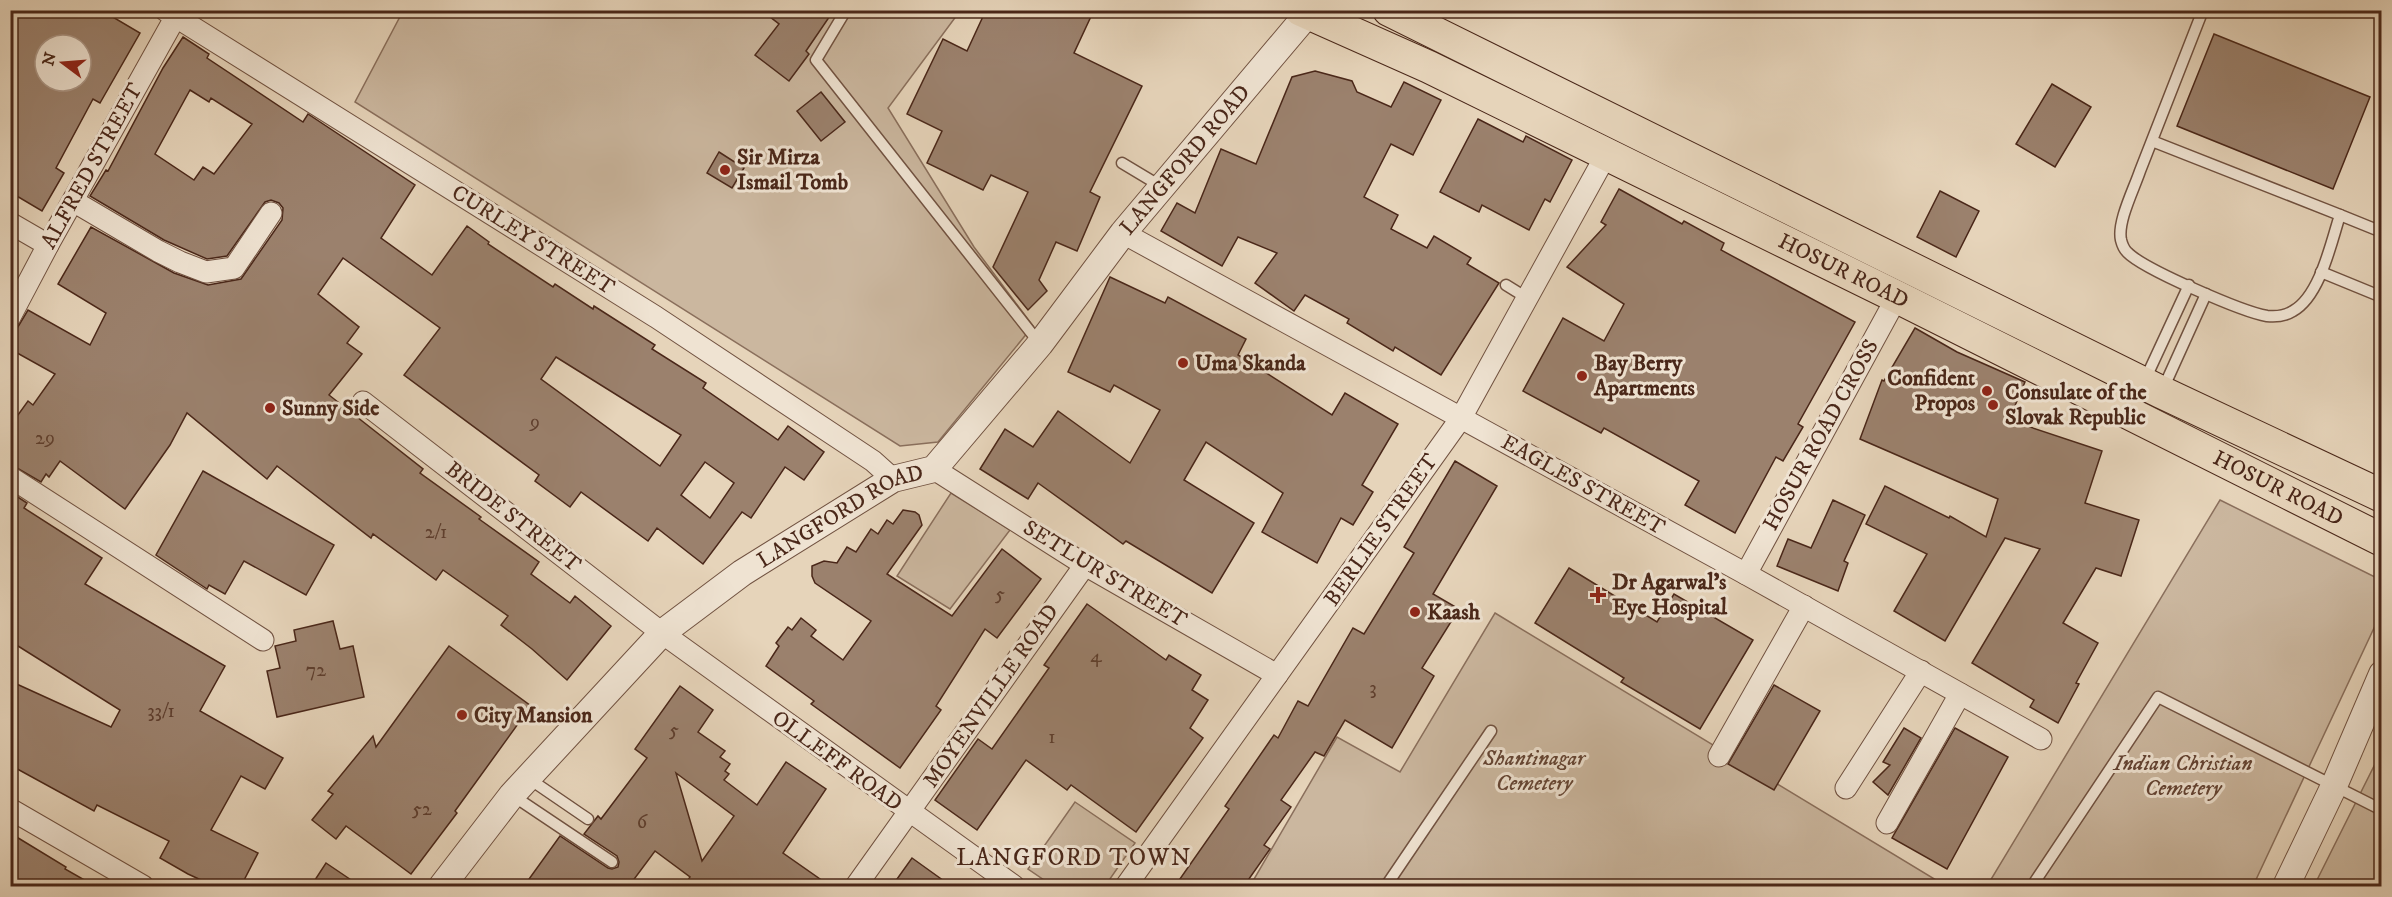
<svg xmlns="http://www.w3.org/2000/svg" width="2392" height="897" viewBox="0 0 2392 897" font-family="'IM FELL DW Pica',serif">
<rect width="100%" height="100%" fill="#e6d4ba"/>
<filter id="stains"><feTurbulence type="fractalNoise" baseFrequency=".00333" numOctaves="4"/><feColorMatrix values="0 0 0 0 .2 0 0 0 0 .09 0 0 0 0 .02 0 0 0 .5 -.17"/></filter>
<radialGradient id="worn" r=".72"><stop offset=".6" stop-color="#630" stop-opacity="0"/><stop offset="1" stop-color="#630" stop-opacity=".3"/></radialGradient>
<g fill="#cbb79f" stroke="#8a6f5c" stroke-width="1.5">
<path d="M403 11H960L888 108 974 247 1033 326 938 442 900 446 355 102Z"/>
<path d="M951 493 1010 530 950 609 897 576Z"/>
<path d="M2220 500 2381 580V613L2253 886H1987Z"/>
<path d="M1495 613 1946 886H1250L1337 737 1400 772Z"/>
<path d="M2381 752V886H2314Z"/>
<path d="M1075 802 1135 843 1105 886H1053L1028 869Z"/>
</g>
<g fill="#9b816d" stroke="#4a2719" stroke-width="1.5" fill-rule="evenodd">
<path d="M10 10H101L140 33 100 103 93 99 56 168 64 173 42 211 10 192ZM45 45H81V81H45Z"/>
<path d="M761 10H834L806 51 809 54 789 81 755 55 779 24Z"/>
<path d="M986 10H1094L1074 53 1142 86 1090 192 1100 197 1077 251 1056 242 1039 280 1047 291 1028 310 993 267 1028 192 991 175 983 190 927 163 942 131 907 114 943 39 967 51Z"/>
<path d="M2214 34 2370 97 2333 189 2177 126Z"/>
<path d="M183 37 209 54 207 58 303 122 308 114 415 185 381 238 432 275 467 226 489 242 488 244 553 287 555 284 593 309 594 306 655 345 652 349 706 383 703 388 778 440 788 426 824 452 804 480 785 467 751 518 742 512 703 564 657 528 648 541 581 492 570 507 535 481 539 475 404 375 440 328 343 258 318 294 359 327 347 343 362 354 329 395 423 469 420 473 481 517 479 519 539 562 531 574 570 603 575 596 611 626 567 680 532 649 501 625 508 616 443 570 436 580 373 534 371 538 277 466 267 479 187 413 170 445 125 509 60 461 49 477 46 474 41 482 10 464V426L28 401 33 405 55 374 10 349V340L28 310 90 345 106 313 58 284 91 227 174 273 208 285 241 279 282 220 283 208 279 203 271 200 265 202 227 256 207 259 164 240 90 196 106 170 108 171 163 68ZM190 90 209 102 211 98 252 124 214 174 203 167 194 180 155 154ZM556 357 681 435 660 466 541 379ZM705 462 734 483 710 518 681 495Z"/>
<path d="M1315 71 1352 81 1357 92 1391 107 1404 82 1441 100 1413 155 1391 144 1364 197 1398 215 1391 229 1427 248 1434 236 1471 258 1467 264 1499 283 1441 375 1395 347 1393 351 1347 323 1349 319 1305 295 1294 311 1255 283 1277 253 1238 237 1222 266 1161 231 1177 203 1195 213 1221 149 1256 164 1292 77Z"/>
<path d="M2052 84 2091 107 2055 167 2016 144Z"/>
<path d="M821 92 845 122 821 141 797 111Z"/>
<path d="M1478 119 1523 142 1526 136 1572 160 1550 202 1545 199 1529 230 1482 205 1479 212 1440 192Z"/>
<path d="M719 152 744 168 732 188 707 173Z"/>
<path d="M1619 189 1682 224 1684 221 1724 243 1721 250 1855 322 1798 424 1803 427 1783 461 1776 457 1735 533 1685 505 1699 481 1604 428 1601 433 1523 391 1563 318 1604 341 1624 304 1567 267 1606 225 1601 222Z"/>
<path d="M1940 191 1979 211 1956 257 1917 237Z"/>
<path d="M1110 277 1165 303 1168 297 1246 339 1238 355 1332 415 1345 393 1398 424 1362 485 1373 492 1353 525 1341 518 1317 563 1262 532 1283 493 1206 442 1184 480 1254 523 1212 593 1126 541 1123 544 1038 483 1028 499 980 469 1005 429 1033 447 1058 411 1130 463 1160 410 1114 385 1110 392 1068 372Z"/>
<path d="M1915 328 1957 352 2025 382 2009 420 2102 451 2085 503 2139 520 2121 576 2096 568 2063 623 2098 643 2076 683 2079 684 2058 723 2030 707 2034 700 1972 663 2040 549 2005 538 1945 641 1894 611 1927 554 1866 524 1885 486 1949 518 1950 516 1986 537 1998 499 1860 439 1882 380 1884 381Z"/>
<path d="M1455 461 1497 486 1433 594 1459 609 1422 668 1434 676 1392 748 1345 720 1324 756 1315 752 1281 800 1291 807 1264 845 1270 849 1244 886H1175L1229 809 1225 806 1274 735 1278 738 1298 701 1308 706 1353 628 1364 634 1414 553 1404 547Z"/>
<path d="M203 471 334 545 306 595 244 561 225 594 209 585 207 589 156 555Z"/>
<path d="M10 492 27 503 24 508 102 558 85 584 225 666 200 711 283 758 265 789 241 776 211 830 258 853 241 886H214L188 874 160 858 169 841 97 805 94 811 10 765V681L111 727 120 710 10 641Z"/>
<path d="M1833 500 1865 515 1844 561 1848 563 1838 591 1777 566 1788 539 1811 548Z"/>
<path d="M903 510 915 512 919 515 922 525 887 574 952 616 1002 549 1041 579 997 638 985 629 936 706 941 710 900 768 811 704 814 701 766 666 779 646 776 643 788 627 792 630 801 618 816 630 811 636 843 660 871 621 815 583 812 576V566L824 561 837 563 847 547 856 552 871 529 878 534 887 520 893 524Z"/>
<path d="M1569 568 1657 622 1674 594 1753 640 1700 729 1621 682 1624 678 1535 623Z"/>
<path d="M1087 604 1166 660 1169 655 1201 675 1192 690 1208 700 1190 728 1203 738 1136 832 1071 785 1067 790 1026 760 977 830 935 800 978 739 992 749 1049 668 1044 665Z"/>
<path d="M333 621 340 649 353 646 364 697 277 717 267 671 280 668 275 646 296 641 294 630Z"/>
<path d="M449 646 531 706 455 811 457 813 411 874 346 826 336 839 312 820 333 794 328 791 373 736 376 747Z"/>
<path d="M1774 685 1820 711 1774 790 1728 764Z"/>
<path d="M680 686 713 710 698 732 725 751 720 757 730 764 725 771 729 774 724 780 757 805 786 762 826 789 783 853 830 886H684L690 877 655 851 629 886H524L560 836 608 868 612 869 618 867 619 862 617 856 584 834 598 816 601 819 647 758 635 749ZM676 773 734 816 702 861Z"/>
<path d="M1904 728 1921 738 1888 795 1873 782 1890 765 1883 762Z"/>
<path d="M1955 728 2008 757 1947 869 1892 838Z"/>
<path d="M10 833 66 867 65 869 95 886H10Z"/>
<path d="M912 858 951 886H892Z"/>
<path d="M326 863 360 886H311Z"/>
</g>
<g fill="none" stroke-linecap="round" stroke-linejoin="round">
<g stroke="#715241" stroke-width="13">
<g id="service">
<path d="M846 10 816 60 1040 344"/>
<path d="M2152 141 2340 215C2331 243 2320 296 2293 311 2285 316 2276 317 2267 316 2243 312 2143 269 2127 252 2124 249 2122 244 2121 240 2117 222 2134 189 2140 171 2161 117 2182 64 2203 10"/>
<path d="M1122 163 1162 187"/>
<path d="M2340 215 2382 232"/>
<path d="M2321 272 2382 297"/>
<path d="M1506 285 1527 298"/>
<path d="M2144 382 2189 285"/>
<path d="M2163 389 2206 294"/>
<path d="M528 778 588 819"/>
<path d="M512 795 612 862"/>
<path d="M1386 886 1491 731"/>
<path d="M2032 886 2158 697 2382 810"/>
</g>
</g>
<g stroke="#715241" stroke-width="23">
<g id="minor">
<path d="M165 10 656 317 873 461 893 479"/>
<path d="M73 201 158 251 180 262 206 272 234 268 271 213"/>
<path d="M10 223 48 245"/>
<path d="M1123 233 1746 574 2041 739"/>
<path d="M10 317 48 245 176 16"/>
<path d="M363 402 662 633 1014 886"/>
<path d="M934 469 1085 565 1277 675"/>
<path d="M10 477 263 640"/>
<path d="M1746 574 1897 297"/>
<path d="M1719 756 1804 606"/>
<path d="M1846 788 1921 671"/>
<path d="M10 809 143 886"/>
<path d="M1887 823 1960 694"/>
<path d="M856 886 1085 565"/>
<path d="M1126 886 1461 418 1606 155"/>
</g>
</g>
<g stroke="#715241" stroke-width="28">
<g id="tertiary">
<path id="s1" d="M442 886 512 795 662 633 742 573 893 479 934 469 1040 344 1123 233 1311 10"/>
<path d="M2286 886 2334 786 2382 674"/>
</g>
</g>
<g stroke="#4a2719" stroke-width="34">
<g id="primary">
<path id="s2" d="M1301 10 1429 67 1897 297 2382 540"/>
<path d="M1389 10 2161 392 2382 496"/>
</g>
</g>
<use href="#service" stroke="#efe3d2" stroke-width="10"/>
<use href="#minor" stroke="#efe3d2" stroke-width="21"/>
<use href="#tertiary" stroke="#efe3d2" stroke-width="26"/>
<use href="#primary" stroke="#e6d4ba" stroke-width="32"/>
</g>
<g fill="#8f2418" stroke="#efe3d2" stroke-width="2">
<circle cx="725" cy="170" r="6"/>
<circle cx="1183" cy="363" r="6"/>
<circle cx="1582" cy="376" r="6"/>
<circle cx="1987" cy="391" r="6"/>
<circle cx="1993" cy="405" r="6"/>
<circle cx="270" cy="408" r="6"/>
<path d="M1595 586h6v6h6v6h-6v6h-6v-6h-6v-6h6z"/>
<circle cx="1415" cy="612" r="6"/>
<circle cx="462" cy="715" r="6"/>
</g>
<g text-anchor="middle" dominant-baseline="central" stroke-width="6" stroke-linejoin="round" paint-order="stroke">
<g font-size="20" fill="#5e3e2e">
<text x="535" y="422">9</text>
<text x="45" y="438">29</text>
<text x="436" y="532">2/1</text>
<text x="1000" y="594">5</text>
<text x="1096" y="656">4</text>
<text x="316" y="670">72</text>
<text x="1373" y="688">3</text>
<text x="161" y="711">33/1</text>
<text x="674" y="730">5</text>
<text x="1052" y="737">1</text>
<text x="422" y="809">52</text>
<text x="642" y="822">6</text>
</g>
<g font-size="22" font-weight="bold" fill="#4a2719" stroke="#efe3d2" text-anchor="start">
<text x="737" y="157">Sir Mirza<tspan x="737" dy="25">Ismail Tomb</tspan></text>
<text x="1195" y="363">Uma Skanda</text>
<text x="1594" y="363">Bay Berry<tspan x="1594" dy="25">Apartments</tspan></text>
<text x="1975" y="378" text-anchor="end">Confident<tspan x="1975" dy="25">Propos</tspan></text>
<text x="2005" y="392">Consulate of the<tspan x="2005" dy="25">Slovak Republic</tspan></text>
<text x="282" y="408">Sunny Side</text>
<text x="1612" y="582">Dr Agarwal's<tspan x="1612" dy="25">Eye Hospital</tspan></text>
<text x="1427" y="612">Kaash</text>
<text x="474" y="715">City Mansion</text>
</g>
<g font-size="22" fill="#4a2719" stroke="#efe3d2">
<text stroke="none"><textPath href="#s1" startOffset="1054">LANGFORD ROAD</textPath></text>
<text transform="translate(92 166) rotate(-61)">ALFRED STREET</text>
<text transform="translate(533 240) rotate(32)">CURLEY STREET</text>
<text stroke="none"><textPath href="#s2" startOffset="602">HOSUR ROAD</textPath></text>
<text transform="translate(1821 435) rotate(-61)">HOSUR ROAD CROSS</text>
<text transform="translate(1583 485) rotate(29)">EAGLES STREET</text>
<text stroke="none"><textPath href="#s2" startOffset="1088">HOSUR ROAD</textPath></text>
<text transform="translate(513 517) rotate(38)">BRIDE STREET</text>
<text stroke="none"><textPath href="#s1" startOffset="550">LANGFORD ROAD</textPath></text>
<text transform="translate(1381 530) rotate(-55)">BERLIE STREET</text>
<text transform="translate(1105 574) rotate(31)">SETLUR STREET</text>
<text transform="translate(991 696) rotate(-55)">MOYENVILLE ROAD</text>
<text transform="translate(837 761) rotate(36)">OLLEFF ROAD</text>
</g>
<g font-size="22" font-style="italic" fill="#644434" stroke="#efe3d2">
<text x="1534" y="758">Shantinagar<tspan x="1534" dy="25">Cemetery</tspan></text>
<text x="2183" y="763">Indian Christian<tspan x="2183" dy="25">Cemetery</tspan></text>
</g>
<g font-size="24" letter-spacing="1.5" fill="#4a2719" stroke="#efe3d2">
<text x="1074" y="858">LANGFORD TOWN</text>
</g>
</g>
<rect width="2392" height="897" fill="none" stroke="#e6d4ba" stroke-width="36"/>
<rect x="12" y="12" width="2368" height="873" fill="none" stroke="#4a2719" stroke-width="3"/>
<rect x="18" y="18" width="2356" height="861" fill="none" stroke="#4a2719" stroke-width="1.5"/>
<g transform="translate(63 63) rotate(286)"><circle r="28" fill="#efe3d2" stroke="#ad9888" stroke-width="1.5"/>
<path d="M0-4.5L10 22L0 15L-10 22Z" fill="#8f2418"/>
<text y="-9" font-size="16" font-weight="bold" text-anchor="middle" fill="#4a2719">N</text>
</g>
<rect width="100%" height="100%" filter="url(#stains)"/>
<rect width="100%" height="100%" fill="url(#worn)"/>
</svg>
